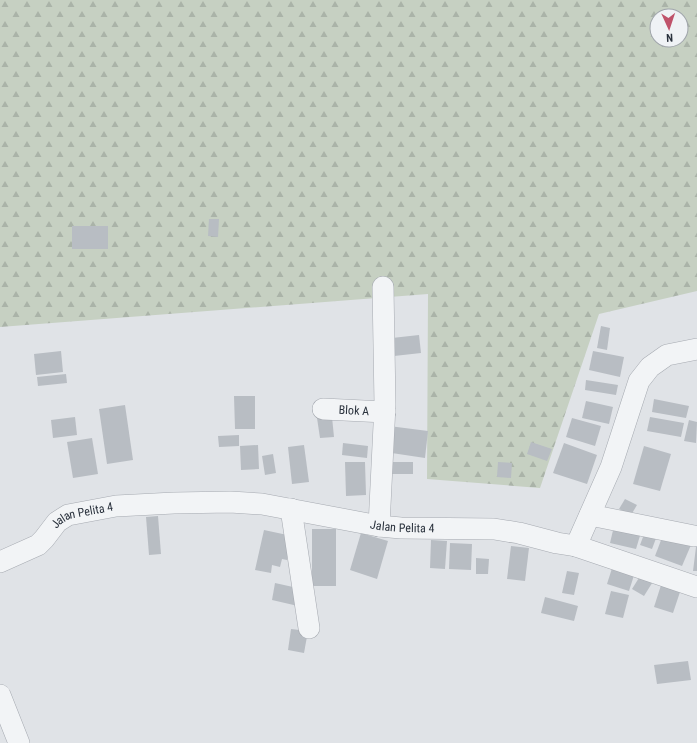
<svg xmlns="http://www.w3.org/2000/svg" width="697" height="743" viewBox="0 0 697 743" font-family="'Roboto Condensed',sans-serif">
<defs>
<pattern id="forest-firs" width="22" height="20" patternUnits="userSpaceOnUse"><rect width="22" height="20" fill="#c6d0c2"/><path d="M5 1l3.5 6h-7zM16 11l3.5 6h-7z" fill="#aab3a8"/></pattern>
</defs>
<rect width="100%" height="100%" fill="#e0e3e7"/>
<path fill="url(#forest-firs)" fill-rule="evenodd" d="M0 0H697V291L599 314 540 488 427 479 428 294 0 327ZM657 16H681V40H657Z"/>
<g fill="#b8bdc3">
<path d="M209 219H219L218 237 208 236Z"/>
<rect x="72" y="226" width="36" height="23"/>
<path d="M601 326 610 328 607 350 597 348Z"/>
<path d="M419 335 421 353 394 356 392 338Z"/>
<path d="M61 351 63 372 36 375 34 354Z"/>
<path d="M593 351 624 357 620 377 589 370Z"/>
<path d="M66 374 67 383 38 386 37 377Z"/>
<path d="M586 380 618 385 616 395 585 390Z"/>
<path d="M234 396H255V429H235Z"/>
<path d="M654 399 689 406 686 418 652 412Z"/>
<path d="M586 401 613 407 609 424 582 418Z"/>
<path d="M125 405 133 460 107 464 99 409Z"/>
<path d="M75 417 77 435 53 438 51 420Z"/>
<path d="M332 417 334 437 320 438 317 418Z"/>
<path d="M650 417 684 423 681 437 647 431Z"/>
<path d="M572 418 601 426 595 446 566 437Z"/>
<path d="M689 420 697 422 696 443 684 441Z"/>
<path d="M389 426 428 431 425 458 385 452Z"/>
<path d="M239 435V446L219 447 218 436Z"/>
<path d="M92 438 98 474 73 478 67 442Z"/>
<path d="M531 442 552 449 547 461 527 454Z"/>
<path d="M343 443 368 446 367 458 342 455Z"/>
<path d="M564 443 597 455 587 484 553 473Z"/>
<path d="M258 445 259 469 241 470 240 446Z"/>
<path d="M304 445 309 482 292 484 288 447Z"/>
<path d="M644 446 671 454 660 491 633 484Z"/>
<path d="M273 454 276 473 265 475 262 456Z"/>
<path d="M345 462H365L366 495 346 496Z"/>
<rect x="391" y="462" width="22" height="12"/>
<path d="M498 462 512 463 511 478 497 477Z"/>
<path d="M625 499 637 505 631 515 619 509Z"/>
<path d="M158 516 161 554 149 555 146 517Z"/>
<path d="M615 522 642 529 636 549 610 543Z"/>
<rect x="312" y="529" width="24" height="57"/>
<path d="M646 529 658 533 652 549 640 545Z"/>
<path d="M264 530 292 536 287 560 282 559 280 567 272 565 271 573 255 570Z"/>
<path d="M361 533 388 541 377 579 350 570Z"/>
<path d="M663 535 691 545 682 566 655 556Z"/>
<path d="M431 540 447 541 445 569 430 568Z"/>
<path d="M450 543 472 544 471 570 449 569Z"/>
<path d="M511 546 529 548 525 581 507 579Z"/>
<path d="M696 547H697V571H693Z"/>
<path d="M476 558 489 559 488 574H476Z"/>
<path d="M614 562 636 569 629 591 607 584Z"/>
<path d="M567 571 579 573 574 595 562 593Z"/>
<path d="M642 573 654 580 644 596 632 589Z"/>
<path d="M663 579 682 586 673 613 654 607Z"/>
<path d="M275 583 302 589 298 606 272 600Z"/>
<path d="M611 591 629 595 623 618 605 614Z"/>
<path d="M545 597 578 606 574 621 541 613Z"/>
<path d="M291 629 308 631 304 653 288 650Z"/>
<path d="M688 661 691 680 657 684 654 665Z"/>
</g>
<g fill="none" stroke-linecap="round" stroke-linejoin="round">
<g stroke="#a6aab1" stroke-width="22">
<g id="minor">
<path id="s1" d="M323 409 385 412"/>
<path d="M291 509 309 628"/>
<path d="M590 515 694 536"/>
<path d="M379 526 385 405 383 287"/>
<path d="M576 546 697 587"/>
<path id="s2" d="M0 562 38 545 44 539 57 522 68 515 116 506 174 503 230 502 262 504 379 526 401 528 494 529 519 533 557 543 576 546 611 467 639 381 650 367 667 355 697 349"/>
<path d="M0 695 19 743"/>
</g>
</g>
<use href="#minor" stroke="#f2f4f6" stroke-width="21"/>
</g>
<g text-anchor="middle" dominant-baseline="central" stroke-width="4" stroke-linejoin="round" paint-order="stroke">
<g font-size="12" fill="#2a323d" stroke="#eff2f5">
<text stroke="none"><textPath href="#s1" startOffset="31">Blok A</textPath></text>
<text stroke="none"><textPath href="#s2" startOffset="98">Jalan Pelita 4</textPath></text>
<text stroke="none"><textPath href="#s2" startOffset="422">Jalan Pelita 4</textPath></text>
</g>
</g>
<g transform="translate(669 28) rotate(177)"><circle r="19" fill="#eff2f5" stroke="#a0a5ab"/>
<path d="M0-3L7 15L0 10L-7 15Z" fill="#bf526a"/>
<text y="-6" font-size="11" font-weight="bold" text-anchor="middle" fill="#2a323d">N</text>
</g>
</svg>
